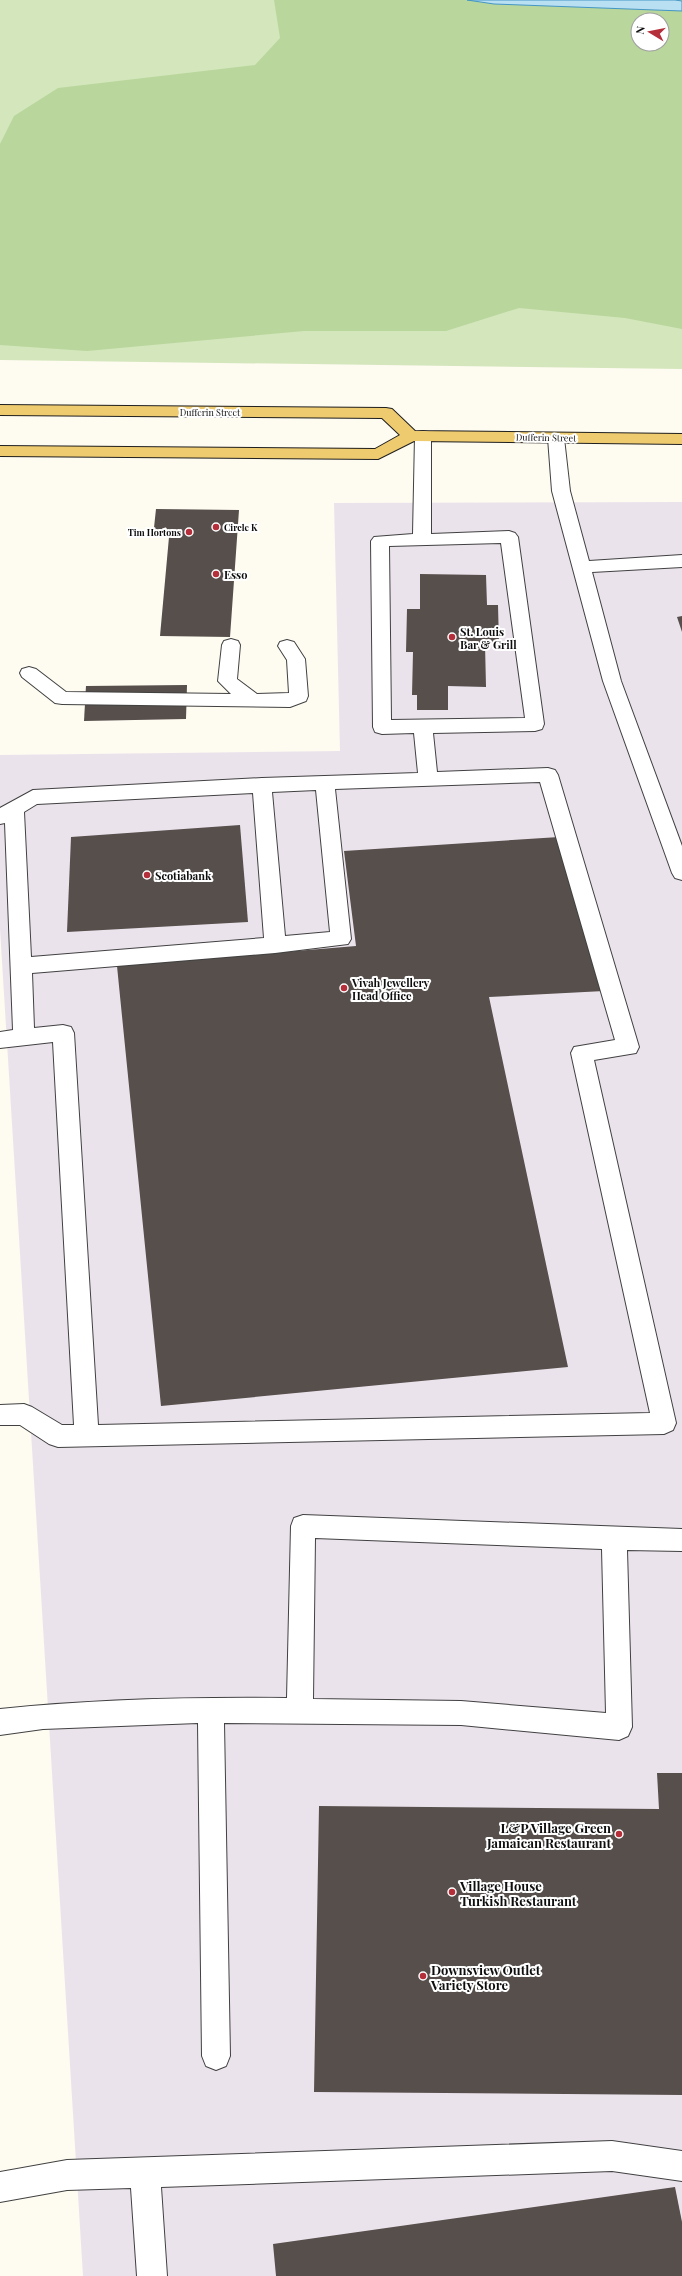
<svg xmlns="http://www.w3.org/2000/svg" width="682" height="2276" viewBox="0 0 682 2276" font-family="'Playfair Display',serif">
<rect width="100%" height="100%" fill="#fefbf1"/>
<path fill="#ebe3ec" d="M682 502V2276H83L0 929V755L340 751 334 503Z"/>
<path fill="#d4e6bc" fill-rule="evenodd" d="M0 0H682V369L0 360ZM638 20H662V44H638Z"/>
<path fill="#b9d69c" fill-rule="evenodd" d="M274 0H682V329L625 318 519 308 446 331H304L87 351 0 345V144L14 116 58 88 255 65 280 38ZM638 20H662V44H638Z"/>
<path fill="#b8dff2" stroke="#4496c4" d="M467 0H675L682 1V11L494 4Z"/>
<g fill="#564f4b">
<path d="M156 509 239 510 230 637 160 636 169 537H153Z"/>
<path d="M420 574 486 575 487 605H498L499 644H485L486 687 448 686V710H417V695H412L413 652H406L407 609H420Z"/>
<path d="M682 616V632L677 617Z"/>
<path d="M187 685 186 719 84 721 86 686Z"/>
<path d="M240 825 248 922 67 932 71 837Z"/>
<path d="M559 837 604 991 489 997 568 1367 161 1406 117 966 356 946 344 851Z"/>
<path d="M657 1773H682V2095L314 2092 319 1806 659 1809Z"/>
<path d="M675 2187 682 2222V2276H276L273 2244Z"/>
</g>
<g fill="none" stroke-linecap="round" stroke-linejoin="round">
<g stroke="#414141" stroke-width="2">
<g id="minor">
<path d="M423 431 429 432 431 436V534L509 531 515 533 518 537 544 724 542 729 535 731 433 733 437 772 548 768 555 770 558 775 639 1047 636 1053 594 1060 676 1423 673 1430 664 1434 58 1447 49 1444 20 1425H0V1405L24 1404 32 1407 62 1425H74L53 1042 0 1048V1032L13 1030 5 823 0 824V808L33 790 262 778 418 773 414 733 382 734 375 732 373 727 371 541 374 537 413 534 415 436 417 432ZM501 543 525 718 391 720 389 546ZM540 782 615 1040 574 1047 571 1053 650 1413 98 1425 74 1033 71 1027 63 1025 34 1028 32 973 275 953 348 944 351 939 335 789ZM316 790 330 932 285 936 272 792ZM253 793 264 938 31 957 24 812 37 804Z"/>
<path d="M556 433 562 434 564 438 570 491 589 561 682 555V567L592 572 621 681 682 846V880L675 878 672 873 603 681 552 491 548 438 550 434Z"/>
<path d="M231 639 238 641 240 645 237 679 257 694 289 693 287 660 278 646 280 642 287 640 294 642 305 659 308 696 306 701 290 707 62 704 55 703 22 677 20 673 22 669 29 667 36 669 66 692 231 694 218 681 222 645 224 641Z"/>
<path d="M303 1515 682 1529V1551L627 1550 632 1727 628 1736 619 1740 461 1725 224 1723 230 2056 226 2066 216 2070 206 2066 202 2056 198 1723 43 1729 0 1735V1709C95 1699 192 1697 287 1698L291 1526 294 1518ZM315 1538 602 1549 606 1713 461 1701 313 1699Z"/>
<path d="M612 2141 682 2151V2181L612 2171 161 2187 167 2276H137L131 2188 67 2190 0 2202V2172L67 2160Z"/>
</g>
</g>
<g stroke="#1f1f1f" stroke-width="2">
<path id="major" d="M0 405 386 408 392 409 415 431 682 434V444L414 441 378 459 0 456V446L375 449 400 435 382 418 0 415Z"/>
</g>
<use href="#minor" fill="#fff" fill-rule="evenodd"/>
<use href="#major" fill="#efcb70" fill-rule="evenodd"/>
</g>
<g fill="#b52f3b" stroke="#fff" stroke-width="1.5">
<circle cx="216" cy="527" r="4"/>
<circle cx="189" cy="532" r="4"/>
<circle cx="216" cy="574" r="4"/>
<circle cx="452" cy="637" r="4"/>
<circle cx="147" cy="875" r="4"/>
<circle cx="344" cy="988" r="4"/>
<circle cx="619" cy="1834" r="4"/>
<circle cx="452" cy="1892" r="4"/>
<circle cx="423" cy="1976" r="4"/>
</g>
<g text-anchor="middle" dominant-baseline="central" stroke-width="4" stroke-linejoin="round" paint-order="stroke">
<g font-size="9" fill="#0e0e0e" stroke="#fff">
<text x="210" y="412">Dufferin Street</text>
<text transform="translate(546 437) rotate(1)">Dufferin Street</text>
</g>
<g font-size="9" font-weight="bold" fill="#0e0e0e" stroke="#fff" text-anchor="start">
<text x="224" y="527">Circle K</text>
<text x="181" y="532" text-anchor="end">Tim Hortons</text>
</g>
<g font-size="11" font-weight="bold" fill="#0e0e0e" stroke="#fff" text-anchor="start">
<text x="224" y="574">Esso</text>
<text x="460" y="631">St. Louis<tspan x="460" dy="13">Bar &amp; Grill</tspan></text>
<text x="155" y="875">Scotiabank</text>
<text x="352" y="982">Vivah Jewellery<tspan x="352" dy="13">Head Office</tspan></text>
</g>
<g font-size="13" font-weight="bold" fill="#0e0e0e" stroke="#fff" text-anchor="start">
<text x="611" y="1827" text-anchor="end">L&amp;P Village Green<tspan x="611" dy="15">Jamaican Restaurant</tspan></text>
<text x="460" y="1885">Village House<tspan x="460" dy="15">Turkish Restaurant</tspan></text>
<text x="431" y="1969">Downsview Outlet<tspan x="431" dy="15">Variety Store</tspan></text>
</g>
</g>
<g transform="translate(650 32) rotate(280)"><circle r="19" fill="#ffffff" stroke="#9f9f9f"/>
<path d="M0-3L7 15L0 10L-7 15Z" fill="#b52f3b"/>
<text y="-6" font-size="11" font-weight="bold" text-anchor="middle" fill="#0e0e0e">N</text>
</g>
</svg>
